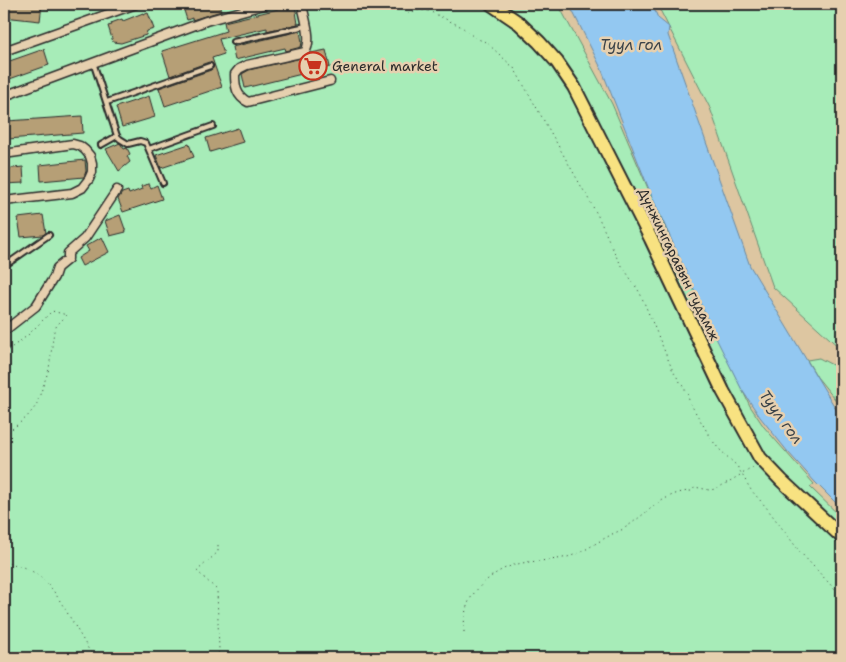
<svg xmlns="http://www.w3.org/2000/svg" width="846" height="662" viewBox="0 0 846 662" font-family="'Shantell Sans',sans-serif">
<rect width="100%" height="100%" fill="#ddc6a1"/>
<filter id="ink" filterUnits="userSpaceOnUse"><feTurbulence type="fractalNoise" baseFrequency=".02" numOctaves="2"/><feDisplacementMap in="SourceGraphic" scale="10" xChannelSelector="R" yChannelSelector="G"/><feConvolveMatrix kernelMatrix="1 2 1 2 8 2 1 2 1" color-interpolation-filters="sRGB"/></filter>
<g filter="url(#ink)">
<g fill="#a7ecb8" stroke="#698c72">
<path d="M4 4H558L612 104 673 247 750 406 764 427 814 484 810 487 842 518V658H4Z"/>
<path d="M657 4H842V350L773 287 710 108Z"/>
<path d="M819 358 842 370V408L817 377 807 360Z"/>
</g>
<path fill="#93c8f1" stroke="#6989a2" d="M569 4H652L658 18 669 27 668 35 750 266 842 419V509L815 482 788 452 760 417 742 390 716 338 652 197 601 68Z"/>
<g fill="#b69f76" stroke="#2b2b2b">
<path d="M4 4H42L40 21 4 17Z"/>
<path d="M182 4H219L221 11 192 20V18L187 20Z"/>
<path d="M295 5 298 24 267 31V28L219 39 224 54 212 58 222 87 165 106 159 88 211 70 214 66 212 63 209 62 170 76 162 51 226 31 224 22Z"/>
<path d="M143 13V15L148 13 154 29 147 31 146 35 121 43 113 42 108 26 112 25 111 23 122 19 123 21Z"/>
<path d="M300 31 302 42 301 47 286 51 285 48 235 60 232 47Z"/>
<path d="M44 49 49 65 4 81V63Z"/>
<path d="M326 50 330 67 245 88 242 74 249 70 306 57 311 53Z"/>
<path d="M149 96 155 117 122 127 116 107Z"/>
<path d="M82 116 83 133 8 139 7 121Z"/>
<path d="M238 128 243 142 210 152 206 138Z"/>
<path d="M120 143 124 149 127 148 130 154 127 156 130 162 119 171 106 149Z"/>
<path d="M189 144 194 157 161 168 156 155Z"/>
<path d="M85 160 86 171 84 177 41 181 40 165Z"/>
<path d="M23 167 24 183 4 184V169Z"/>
<path d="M149 184 151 188 157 185 162 199 123 212 118 199 122 193 128 191 129 194 142 189 141 186Z"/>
<path d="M43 215 46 233 43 235 21 237 18 218Z"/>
<path d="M120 215 126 232 110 236 105 221Z"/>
<path d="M102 237 109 252 82 266 78 258 89 251 86 246Z"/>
</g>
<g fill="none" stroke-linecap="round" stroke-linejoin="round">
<g stroke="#2b2b2b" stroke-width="8">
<g id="service">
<path d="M233 42 306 26"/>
<path d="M93 62 117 136 120 139 128 144 140 141 146 143 163 183"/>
<path d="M107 102 210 66"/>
<path d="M101 145 117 136"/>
<path d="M149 149 213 126"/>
<path d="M4 264 10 262 49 235"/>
</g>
</g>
<g stroke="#2b2b2b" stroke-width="11">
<g id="minor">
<path d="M302 4C304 17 313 40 305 52L247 65 239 69 235 74C235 86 236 96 248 102L330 81"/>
<path d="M4 51 136 4"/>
<path d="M4 96 206 21 267 4"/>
<path d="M4 154 73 144 80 146 85 150 90 156 92 163V172L89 179 82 188 72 193 4 201"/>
<path d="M4 331 36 306 54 277 57 268 68 259V253L85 238 117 190"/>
</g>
</g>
<g stroke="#2b2b2b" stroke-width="16">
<path id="primary" d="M491 4 519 23 539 42 557 62 574 87 651 239 723 391 760 458 782 481 842 537"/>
</g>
<g stroke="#2b2b2b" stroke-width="1" stroke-dasharray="1 4" stroke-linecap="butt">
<path d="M408 13 419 10 429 11 462 27 475 38 486 42 514 68 597 214 617 258 640 293 673 371 686 391 690 403 712 440 718 448 737 466 751 490 766 507 800 552 842 597"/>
<path d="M4 353 27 336 52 311 67 315 57 325 54 331 49 369 36 406 26 418 4 435"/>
<path d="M4 562C41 569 50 584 68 614 77 629 85 644 94 658"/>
<path d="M464 632C464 607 468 596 488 579 520 553 546 567 579 553 589 548 599 541 609 536 613 533 618 532 623 529 645 516 664 491 692 491L695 487 709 490 716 489 754 467"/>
<path d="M217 658 219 650 217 590 197 571 218 552V542"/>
</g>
<use href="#service" stroke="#e6d0af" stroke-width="4"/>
<use href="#minor" stroke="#e6d0af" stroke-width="8"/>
<use href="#primary" stroke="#f8e281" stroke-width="12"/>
</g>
</g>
<defs>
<g id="supermarket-ring" transform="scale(1.4375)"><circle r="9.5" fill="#e6d0af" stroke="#c8321e" stroke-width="1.5"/><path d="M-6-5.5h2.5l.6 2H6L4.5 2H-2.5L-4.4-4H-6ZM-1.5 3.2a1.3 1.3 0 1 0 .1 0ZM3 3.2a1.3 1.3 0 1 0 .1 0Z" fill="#c8321e"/></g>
</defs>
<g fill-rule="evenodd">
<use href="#supermarket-ring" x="313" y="66"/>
</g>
<g text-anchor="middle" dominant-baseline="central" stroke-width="5" stroke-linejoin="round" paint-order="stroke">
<g font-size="14" fill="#2b2b2b" stroke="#e6d0af" text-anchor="start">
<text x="332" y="66">General market</text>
</g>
<g font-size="14" fill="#2b2b2b" stroke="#e6d0af">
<text transform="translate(679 264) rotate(64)">Дүнжингаравын гудамж</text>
</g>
<g font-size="15" font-style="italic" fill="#3b4349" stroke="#e6d0af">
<text x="631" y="45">Туул гол</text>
<text transform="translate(781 417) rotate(54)">Туул гол</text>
</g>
</g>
<rect width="846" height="662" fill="none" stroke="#e6d0af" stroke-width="20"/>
<rect x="10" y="10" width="826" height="642" fill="none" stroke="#2b2b2b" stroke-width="2" filter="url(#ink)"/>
</svg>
